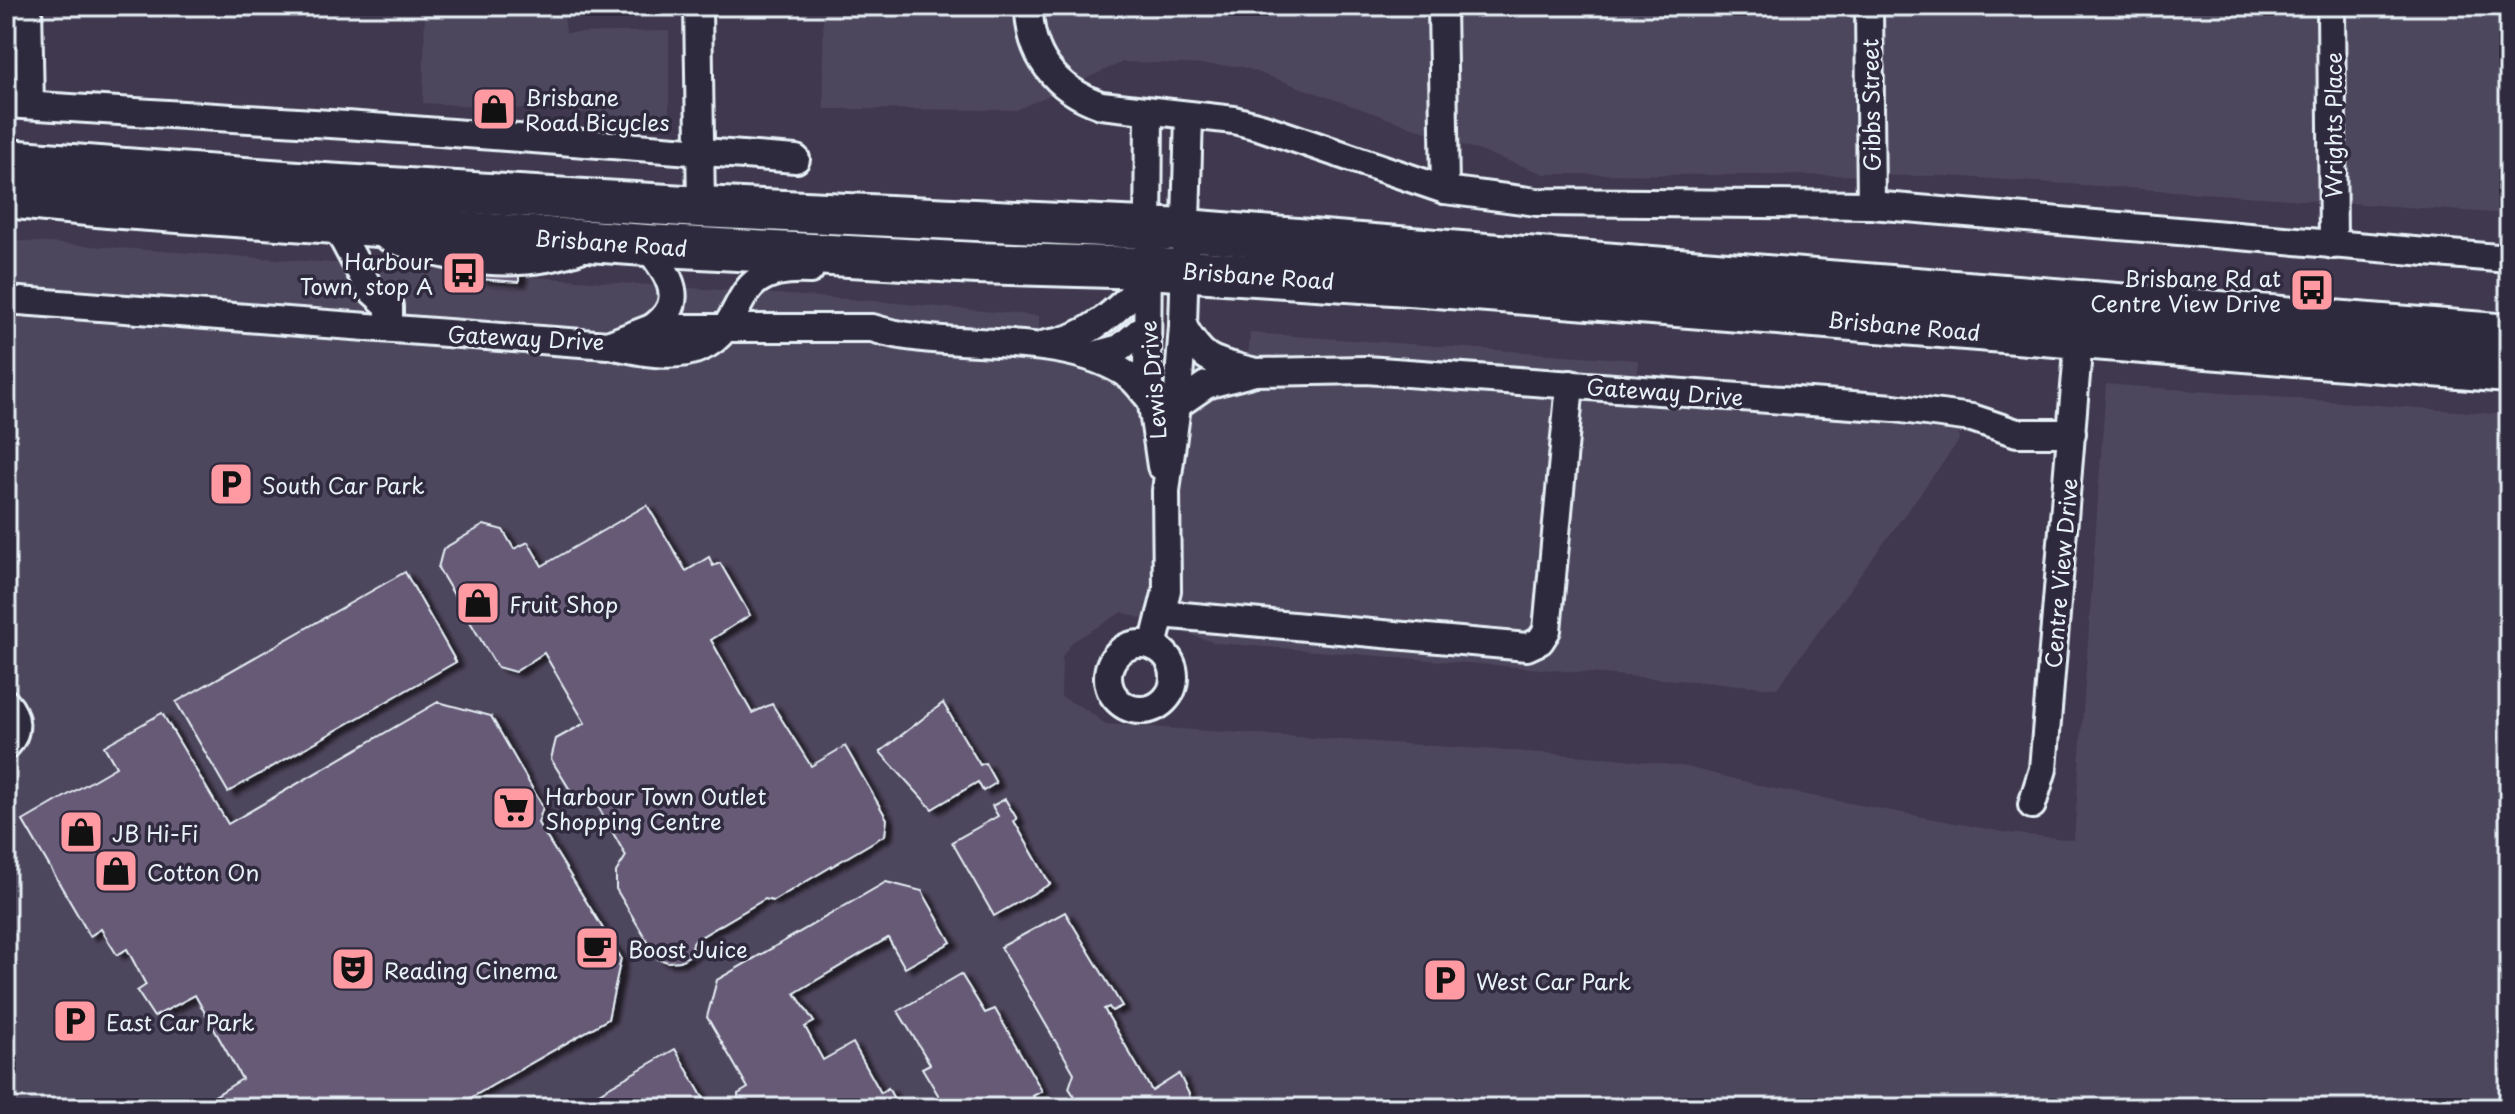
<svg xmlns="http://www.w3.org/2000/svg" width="2515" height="1114" viewBox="0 0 2515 1114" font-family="'Playpen Sans',sans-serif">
<defs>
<filter id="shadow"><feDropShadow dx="7" dy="4" stdDeviation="2" flood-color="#0009"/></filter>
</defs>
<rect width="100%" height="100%" fill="#40384e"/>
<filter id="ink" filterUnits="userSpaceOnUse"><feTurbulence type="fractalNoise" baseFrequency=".0125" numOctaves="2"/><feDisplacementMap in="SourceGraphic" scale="16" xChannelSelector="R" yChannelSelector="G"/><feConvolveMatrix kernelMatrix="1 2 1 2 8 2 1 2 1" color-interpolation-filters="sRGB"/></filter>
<g filter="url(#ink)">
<g fill="#4e465d">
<path d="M425 6H563L566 33 669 31V118L423 103Z"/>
<path d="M823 6H2509V214L1949 176 1545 174 1240 66 1123 62 1016 110 824 109Z"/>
<path d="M6 240 875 301 1039 316V334L1248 357 1250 333 1638 360V376L1963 401 1958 442 1777 688 1216 643 1122 612 1072 642 1062 657 1061 697 1087 710 1105 724 1616 758 1687 767 1770 788 2008 833 2074 840 2106 384 2509 415V1108H6Z"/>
</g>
<g fill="#665a76" stroke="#e8f1f8" stroke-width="2" filter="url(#shadow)">
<path d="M481 268 519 271V282L480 279Z"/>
<path d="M647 505 686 571 709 557 713 566 720 563 750 615 711 640 752 713 772 704 811 766 845 746 887 819 885 835 773 901 765 899 694 941 692 947 696 952 680 961 668 962 658 959 616 889V872L626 856 595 801 575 798 551 759 556 739 585 723 544 653 515 672 497 667 438 568 443 549 484 525 503 530 514 549 528 542 542 566Z"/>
<path d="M405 572 456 662 228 792 176 702Z"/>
<path d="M438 702 491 716 543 807 538 823 621 958 608 1019 453 1108H210L207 1101 242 1079 195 995 154 1017 137 991 146 985 127 949 117 955 101 929 90 936 23 821 116 767 104 746 162 713 228 824Z"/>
<path d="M943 703 980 765 985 763 996 783 983 791 978 782 932 809 880 752Z"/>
<path d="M1005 799 1017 819 1014 821 1050 884 994 916 952 842 998 816 992 806Z"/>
<path d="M886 882 922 891 951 942 905 968 888 938 795 993 814 1022 805 1027 823 1060 853 1043 881 1093 888 1088 899 1108H739L738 1094 748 1088 707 1017 717 980Z"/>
<path d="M1065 912 1122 1006 1112 1011 1109 1007 1104 1009 1152 1091 1179 1074 1189 1094 1192 1108H1082L1069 1088 1074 1073 1001 947Z"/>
<path d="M961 974 985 1013 995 1009 1042 1091 1033 1096 1040 1108H946L922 1068 930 1064 898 1011Z"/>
<path d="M675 1049 709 1108H573Z"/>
</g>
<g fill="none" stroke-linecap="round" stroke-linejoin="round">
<g stroke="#e8f1f8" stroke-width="32">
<g id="minor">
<path d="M28 6 30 105"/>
<path d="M698 6 701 207"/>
<path d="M1029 6C1029 55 1055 89 1101 105L1234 120 1261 127 1445 190 1537 202 1871 205 2509 259"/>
<path d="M1442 6 1445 190"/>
<path d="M1869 6 1871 205"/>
<path d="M2331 6 2333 245"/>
<path d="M6 104 346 125 796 159"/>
<path d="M1149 111 1147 371 1161 466"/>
<path d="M326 215 344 241 369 288 389 306V327"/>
<path d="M387 237C448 261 521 272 583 248"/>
<path d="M646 245C668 274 690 301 652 328"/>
<path d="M6 300 608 345 652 328H872C950 353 1060 328 1129 376 1137 382 1143 391 1150 399"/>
<path d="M1183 326C1204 363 1213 361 1252 371"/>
<path d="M1046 344C1089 339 1119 309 1147 279"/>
<path d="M610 345C637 351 676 360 702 347 752 323 724 265 810 270"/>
<path d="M1090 356 1120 348 1146 326"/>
<path d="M1177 405 1206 385 1255 372 1366 370 1894 408 1972 418 2017 433H2072"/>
<path d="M1161 614 1527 647 1540 641 1547 630 1570 384"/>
<circle cx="1141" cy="677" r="33"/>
<path d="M1153 646 1167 590 1166 491 1177 405 1183 326 1189 116"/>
<path d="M6 703C18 716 19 733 6 746"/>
<path d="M2032 805 2043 769 2079 339"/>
</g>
</g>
<g stroke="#e8f1f8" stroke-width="46">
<g id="highway">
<path d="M6 160 324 184 701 207 1185 230 2509 335"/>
<path d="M6 197 108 207 646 245 977 263 1147 268 1424 286 2509 372"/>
</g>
</g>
<use href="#minor" stroke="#2f2a3d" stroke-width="26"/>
<use href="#highway" stroke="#2f2a3d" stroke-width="40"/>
</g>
</g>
<defs>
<g id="shop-square" transform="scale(2.3)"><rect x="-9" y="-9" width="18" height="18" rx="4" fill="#ff9aa2" stroke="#2f2a3d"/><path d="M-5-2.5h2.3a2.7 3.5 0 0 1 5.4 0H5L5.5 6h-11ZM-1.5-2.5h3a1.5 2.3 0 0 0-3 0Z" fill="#111"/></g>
<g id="bus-square" transform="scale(2.3)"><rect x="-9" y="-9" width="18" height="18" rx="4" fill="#ff9aa2" stroke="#2f2a3d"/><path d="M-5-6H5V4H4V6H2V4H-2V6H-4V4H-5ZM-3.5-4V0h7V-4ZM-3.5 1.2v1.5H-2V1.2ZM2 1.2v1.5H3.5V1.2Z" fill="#111"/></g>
<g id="parking-square" transform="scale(2.3)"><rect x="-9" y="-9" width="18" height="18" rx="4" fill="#ff9aa2" stroke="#2f2a3d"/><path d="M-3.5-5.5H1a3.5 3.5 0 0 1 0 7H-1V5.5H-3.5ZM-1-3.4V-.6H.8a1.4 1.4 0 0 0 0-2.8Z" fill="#111"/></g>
<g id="supermarket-square" transform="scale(2.3)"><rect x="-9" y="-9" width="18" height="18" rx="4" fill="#ff9aa2" stroke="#2f2a3d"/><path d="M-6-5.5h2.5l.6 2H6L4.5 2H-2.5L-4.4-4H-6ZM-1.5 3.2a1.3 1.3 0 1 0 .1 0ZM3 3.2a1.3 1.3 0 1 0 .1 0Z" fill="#111"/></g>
<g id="cafe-square" transform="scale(2.3)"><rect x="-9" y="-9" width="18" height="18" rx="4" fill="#ff9aa2" stroke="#2f2a3d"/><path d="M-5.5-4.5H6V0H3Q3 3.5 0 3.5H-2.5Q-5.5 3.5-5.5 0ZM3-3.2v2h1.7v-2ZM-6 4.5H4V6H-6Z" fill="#111"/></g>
<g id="theatre-square" transform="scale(2.3)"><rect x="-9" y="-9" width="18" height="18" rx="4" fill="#ff9aa2" stroke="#2f2a3d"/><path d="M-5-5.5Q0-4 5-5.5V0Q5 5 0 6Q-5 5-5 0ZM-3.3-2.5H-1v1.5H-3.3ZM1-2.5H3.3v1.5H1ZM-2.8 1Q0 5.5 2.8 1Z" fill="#111"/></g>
</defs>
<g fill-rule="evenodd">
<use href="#shop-square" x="494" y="109"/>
<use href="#bus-square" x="464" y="273"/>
<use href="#bus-square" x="2312" y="290"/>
<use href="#parking-square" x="231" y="484"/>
<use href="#shop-square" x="478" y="603"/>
<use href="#supermarket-square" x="514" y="808"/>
<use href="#shop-square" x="81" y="832"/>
<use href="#shop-square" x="116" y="871"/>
<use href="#cafe-square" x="597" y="948"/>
<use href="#theatre-square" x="353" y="969"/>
<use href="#parking-square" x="1445" y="980"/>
<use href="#parking-square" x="75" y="1021"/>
</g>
<g text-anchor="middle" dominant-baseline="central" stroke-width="7" stroke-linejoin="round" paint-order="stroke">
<g font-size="22" fill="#e8f1f8" stroke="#2f2a3d" text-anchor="start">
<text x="525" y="96">Brisbane<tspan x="525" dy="25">Road Bicycles</tspan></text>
<text x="433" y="260" text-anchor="end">Harbour<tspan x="433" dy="25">Town, stop A</tspan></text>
<text x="2281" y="277" text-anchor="end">Brisbane Rd at<tspan x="2281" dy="25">Centre View Drive</tspan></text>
<text x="262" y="484">South Car Park</text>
<text x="509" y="603">Fruit Shop</text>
<text x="545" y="795">Harbour Town Outlet<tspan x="545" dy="25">Shopping Centre</tspan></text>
<text x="112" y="832">JB Hi-Fi</text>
<text x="147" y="871">Cotton On</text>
<text x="628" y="948">Boost Juice</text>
<text x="384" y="969">Reading Cinema</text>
<text x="1476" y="980">West Car Park</text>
<text x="106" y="1021">East Car Park</text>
</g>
<g font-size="22" fill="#e8f1f8" stroke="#2f2a3d">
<text transform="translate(1870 105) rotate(-91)">Gibbs Street</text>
<text transform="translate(2332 125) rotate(-90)">Wrights Place</text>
<text transform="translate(611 242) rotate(4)">Brisbane Road</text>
<text transform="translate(1258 275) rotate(4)">Brisbane Road</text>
<text transform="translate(1904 325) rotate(5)">Brisbane Road</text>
<text transform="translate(526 337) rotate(3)">Gateway Drive</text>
<text transform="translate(1152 380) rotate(-95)">Lewis Drive</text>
<text transform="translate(1665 391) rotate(4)">Gateway Drive</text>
<text transform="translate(2060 573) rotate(-85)">Centre View Drive</text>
</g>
</g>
<rect width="2515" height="1114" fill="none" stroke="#2f2a3d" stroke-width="32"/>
<rect x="16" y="16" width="2483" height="1082" fill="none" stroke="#e8f1f8" stroke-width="3" filter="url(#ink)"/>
</svg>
